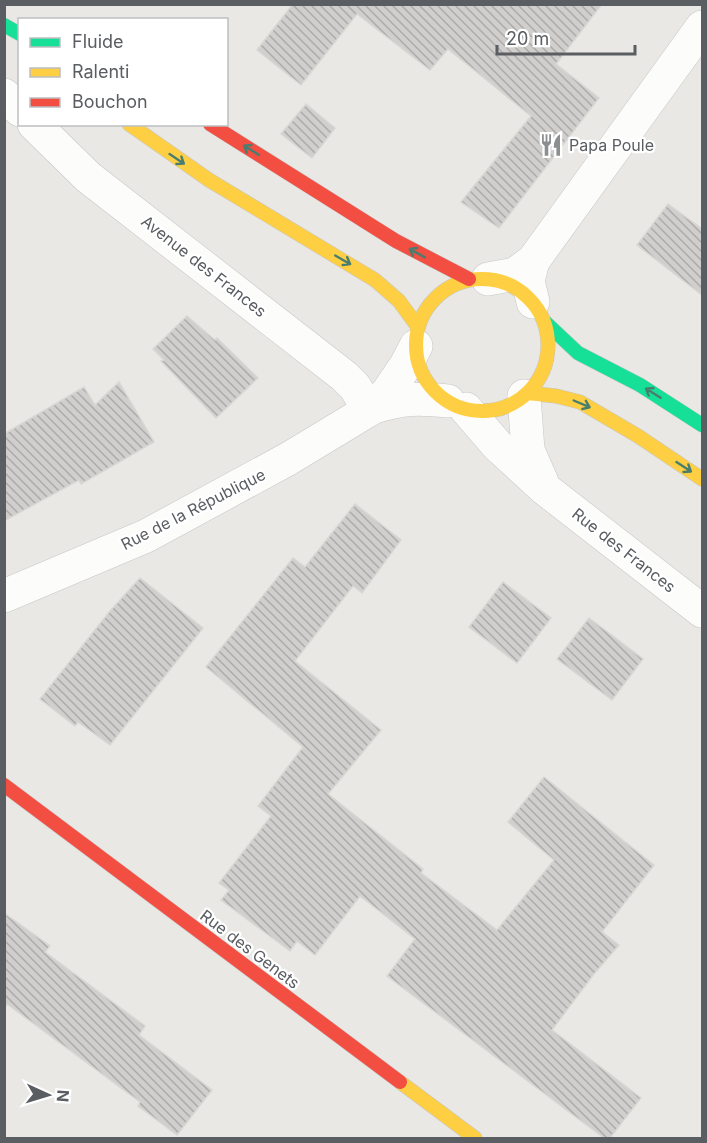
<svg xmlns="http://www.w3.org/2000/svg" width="707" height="1143" viewBox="0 0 707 1143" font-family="Inter,sans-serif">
<defs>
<pattern id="building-back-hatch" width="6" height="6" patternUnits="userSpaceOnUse" patternTransform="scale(1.5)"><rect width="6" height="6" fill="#d0cfcd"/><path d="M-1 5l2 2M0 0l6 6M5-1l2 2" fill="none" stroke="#acabaa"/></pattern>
</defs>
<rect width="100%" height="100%" fill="#e9e8e4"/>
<g fill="url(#building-back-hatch)" stroke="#d8d7d4" stroke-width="1.5">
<path d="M293 4H602L556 64 599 98 499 228 461 202 531 116 448 49 430 70 357 14 301 85 257 50Z"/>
<path d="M306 104 335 128 312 158 281 134Z"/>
<path d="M668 204 702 229V295L637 245Z"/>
<path d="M187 316 215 340 217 338 258 378 216 418 161 361 164 360 153 349Z"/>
<path d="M119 382 154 442 81 484 79 480 4 521V434L84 387 95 405Z"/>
<path d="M355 504 401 540 362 593 353 586 295 661 381 730 328 794 423 869 421 873 497 930 554 860 508 822 544 777 654 865 602 932 619 945 594 974 552 1030 641 1098 610 1138H604L387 976 415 939 360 896 315 955 297 941 290 951 221 900 229 890 219 883 271 816 258 806 303 747 206 667 293 558 305 567Z"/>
<path d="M140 578 203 628 110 745 78 722 75 726 40 699 110 611Z"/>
<path d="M503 582 551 618 517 663 469 627Z"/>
<path d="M589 618 643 659 612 700 557 659Z"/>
<path d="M4 913 50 946 45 952 145 1026 139 1035 212 1090 177 1135 138 1106 140 1102 7 1004 4 1008Z"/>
</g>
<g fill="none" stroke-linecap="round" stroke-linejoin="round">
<g stroke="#c6c6c6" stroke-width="34">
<g id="street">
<path d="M4 95 20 110"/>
<path d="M34 124 88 177 344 376 355 387 369 410"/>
<path d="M533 261 528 281 533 302"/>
<path d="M488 279 515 274 533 261 702 27"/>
<path d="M524 396 528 450 542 482"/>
<path d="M374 407C403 398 418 398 448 401"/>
<path d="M466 409 497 445 545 489 702 611"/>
<path d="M4 596 146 536 288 459 369 410 387 393 406 365 416 346"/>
</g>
</g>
<g stroke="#c6c6c6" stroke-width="15">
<g id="fast">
<path d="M4 25 20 34"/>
<path d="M545 322 578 353 640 385 702 425"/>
</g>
</g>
<g stroke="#c6c6c6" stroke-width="15">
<g id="slow">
<path d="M129 124 209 180 375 280 399 301 418 327"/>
<circle cx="482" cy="345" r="66"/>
<path d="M528 393 556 396 580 402 638 436 702 479"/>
<path d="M400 1082 475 1138"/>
</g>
</g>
<g stroke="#c6c6c6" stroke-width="15">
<g id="jam">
<path d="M210 124 396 241 469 279"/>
<path d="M4 785 400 1082"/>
</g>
</g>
<use href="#street" stroke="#fcfcfb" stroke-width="33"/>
<use href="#fast" stroke="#16e098" stroke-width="14"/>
<use href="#slow" stroke="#ffcf43" stroke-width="14"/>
<use href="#jam" stroke="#f24e42" stroke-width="14"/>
</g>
<defs><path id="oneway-shaft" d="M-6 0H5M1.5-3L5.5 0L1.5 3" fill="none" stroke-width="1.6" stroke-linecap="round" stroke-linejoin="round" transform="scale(1.5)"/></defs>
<g stroke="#497e6f">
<use href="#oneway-shaft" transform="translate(251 150) rotate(-148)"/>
<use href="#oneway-shaft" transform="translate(177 159) rotate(34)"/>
<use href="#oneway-shaft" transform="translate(417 253) rotate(-151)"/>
<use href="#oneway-shaft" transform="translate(343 260) rotate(30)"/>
<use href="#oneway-shaft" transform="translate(653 393) rotate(-148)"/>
<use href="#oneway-shaft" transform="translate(582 404) rotate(23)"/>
<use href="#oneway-shaft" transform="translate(684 467) rotate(33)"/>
</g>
<defs>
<g id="restaurant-bare" transform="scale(1.8)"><path d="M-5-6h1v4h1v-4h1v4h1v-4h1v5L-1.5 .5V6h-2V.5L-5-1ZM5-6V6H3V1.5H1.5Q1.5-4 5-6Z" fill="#8c8e8f" stroke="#fff" stroke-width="2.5" paint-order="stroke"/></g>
</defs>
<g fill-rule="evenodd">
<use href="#restaurant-bare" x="551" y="145"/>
</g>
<g text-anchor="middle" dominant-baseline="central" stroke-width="4.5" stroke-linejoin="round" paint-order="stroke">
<g font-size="16" fill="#5a5d61" stroke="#fff" text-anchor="start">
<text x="569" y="145">Papa Poule</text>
</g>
<g font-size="16" fill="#5a5d61" stroke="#fff">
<text transform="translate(204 266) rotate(38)">Avenue des Frances</text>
<text transform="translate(193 509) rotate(-27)">Rue de la République</text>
<text transform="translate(624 550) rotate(38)">Rue des Frances</text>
<text transform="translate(250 949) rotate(37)">Rue des Genets</text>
</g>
</g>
<rect width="707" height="1143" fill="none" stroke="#5a5d61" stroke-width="12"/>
<rect x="18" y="18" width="210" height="108" fill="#ffffff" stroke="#bdbec0" stroke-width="1.5"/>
<rect x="30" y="38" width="30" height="9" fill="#16e098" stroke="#bdbec0" stroke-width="1.5"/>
<text x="72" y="48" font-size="18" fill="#5a5d61">Fluide</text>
<rect x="30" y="68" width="30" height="9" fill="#ffcf43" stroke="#bdbec0" stroke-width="1.5"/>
<text x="72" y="78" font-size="18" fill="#5a5d61">Ralenti</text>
<rect x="30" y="98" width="30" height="9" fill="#f24e42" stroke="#bdbec0" stroke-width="1.5"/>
<text x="72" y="108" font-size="18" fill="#5a5d61">Bouchon</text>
<g transform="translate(48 1095) rotate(94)" stroke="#ffffff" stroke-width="4.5" paint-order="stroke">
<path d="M0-4.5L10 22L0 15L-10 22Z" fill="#5a5d61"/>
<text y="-9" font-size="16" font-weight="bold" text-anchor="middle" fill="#5a5d61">N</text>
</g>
<path d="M497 45v9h138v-9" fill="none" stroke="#5a5d61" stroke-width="3"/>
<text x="506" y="45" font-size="18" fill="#5a5d61" stroke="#ffffff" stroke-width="4.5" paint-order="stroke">20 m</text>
</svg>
